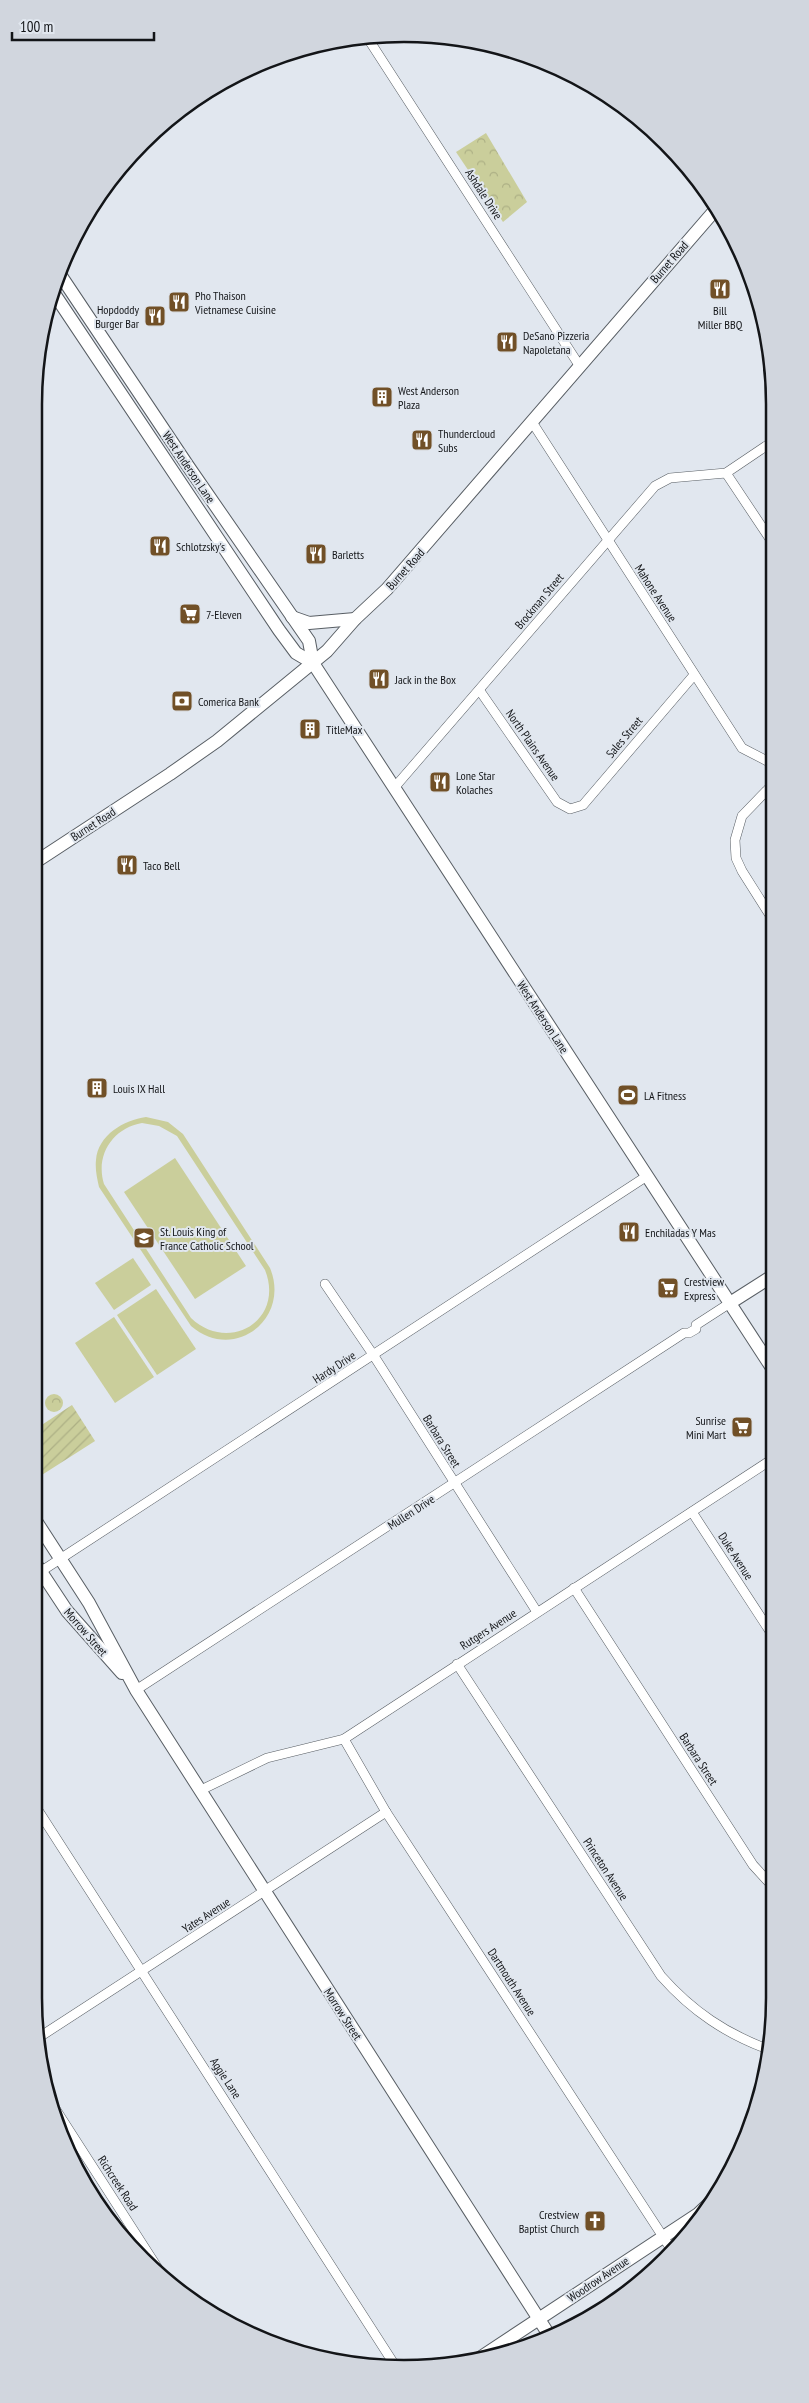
<svg xmlns="http://www.w3.org/2000/svg" width="809" height="2403" viewBox="0 0 809 2403" font-family="'PT Sans Narrow',sans-serif">
<defs>
<pattern id="forest-crowns" width="20" height="18" patternUnits="userSpaceOnUse" patternTransform="scale(1.25)"><rect width="20" height="18" fill="#cace9b"/><path d="M2 6a3 3 0 1 1 6 0M12 15a3 3 0 1 1 6 0" fill="none" stroke="#adb085"/></pattern>
<pattern id="garden-furrows" width="10" height="10" patternUnits="userSpaceOnUse" patternTransform="scale(1.25)"><rect width="10" height="10" fill="#cace9b"/><path d="M-1 1l2-2M0 10L10 0M9 11l2-2" fill="none" stroke="#adb085"/></pattern>
</defs>
<rect width="100%" height="100%" fill="#e1e7ef"/>
<g fill="#cace9b" fill-rule="evenodd">
<path d="M146 1117 168 1122 183 1134 270 1268C291 1319 234 1363 191 1326L99 1187C97 1178 95 1169 96 1160 98 1135 124 1120 146 1117ZM142 1123 159 1126 177 1136 265 1270C285 1320 229 1354 191 1318L104 1184C95 1155 113 1128 142 1123Z"/>
<path d="M175 1158 246 1266 195 1299 124 1192Z"/>
<path d="M133 1258 151 1285 114 1310 95 1283Z"/>
<path d="M156 1289 196 1349 157 1375 117 1315Z"/>
<path d="M114 1317 154 1377 115 1403 75 1343Z"/>
</g>
<g fill="url(#forest-crowns)">
<path d="M486 133 527 202 503 222 456 152Z"/>
<circle cx="54" cy="1403" r="9"/>
</g>
<path fill="url(#garden-furrows)" d="M72 1405 95 1441 34 1480V1430Z"/>
<g fill="none" stroke-linecap="round" stroke-linejoin="round">
<g stroke="#585e64" stroke-width="10">
<g id="street">
<path d="M367 37 579 365"/>
<path d="M532 422 742 748 773 764"/>
<path d="M726 473 772 542"/>
<path d="M480 691 557 802 570 809 583 805 694 675"/>
<path d="M773 784 742 816 735 840 736 858 742 871 773 920"/>
<path d="M394 788 655 486 670 478 726 473 772 442"/>
<path d="M325 1284 374 1356 537 1612"/>
<path d="M692 1512 775 1639"/>
<path d="M34 1576 647 1176"/>
<path d="M574 1588 753 1865 775 1889"/>
<path d="M457 1664 661 1976C692 2011 726 2034 770 2050"/>
<path d="M136 1690 684 1333H689L696 1329V1325L730 1303"/>
<path d="M344 1739 386 1812 671 2249"/>
<path d="M201 1790 267 1758 344 1739 774 1458"/>
<path d="M34 1804 396 2367"/>
<path d="M38 2038 386 1812"/>
<path d="M49 2099 166 2281"/>
</g>
</g>
<g stroke="#585e64" stroke-width="14">
<g id="secondary">
<path d="M59 273 188 466 309 641 313 663 774 1371"/>
<path d="M53 292 279 630 296 653 313 663"/>
<path d="M292 617 309 623 355 619"/>
<path d="M34 863 170 774 217 741 327 651 355 619 387 589 716 209"/>
<path d="M730 1303 774 1275"/>
<path d="M34 1518 89 1603 136 1690 551 2338"/>
<path d="M34 1561 67 1611 122 1673"/>
<path d="M475 2361 698 2214 718 2195"/>
</g>
</g>
<use href="#street" stroke="#fff" stroke-width="9"/>
<use href="#secondary" stroke="#fff" stroke-width="12"/>
</g>
<defs>
<g id="restaurant-square" transform="scale(1.125)"><rect x="-9" y="-9" width="18" height="18" rx="4" fill="#715027" stroke="#e1e7ef"/><path d="M-5-6h1v4h1v-4h1v4h1v-4h1v5L-1.5 .5V6h-2V.5L-5-1ZM5-6V6H3V1.5H1.5Q1.5-4 5-6Z" fill="#fff"/></g>
<g id="building-square" transform="scale(1.125)"><rect x="-9" y="-9" width="18" height="18" rx="4" fill="#715027" stroke="#e1e7ef"/><path d="M-4-6H4V6H1V3H-1V6H-4ZM-2.5-4.3h1.7v1.8h-1.7ZM.8-4.3h1.7v1.8H.8ZM-2.5-1h1.7V.8h-1.7ZM.8-1h1.7V.8H.8Z" fill="#fff"/></g>
<g id="supermarket-square" transform="scale(1.125)"><rect x="-9" y="-9" width="18" height="18" rx="4" fill="#715027" stroke="#e1e7ef"/><path d="M-6-5.5h2.5l.6 2H6L4.5 2H-2.5L-4.4-4H-6ZM-1.5 3.2a1.3 1.3 0 1 0 .1 0ZM3 3.2a1.3 1.3 0 1 0 .1 0Z" fill="#fff"/></g>
<g id="bank-square" transform="scale(1.125)"><rect x="-9" y="-9" width="18" height="18" rx="4" fill="#715027" stroke="#e1e7ef"/><path d="M-6-4H6V4H-6ZM0-2.3a2.3 2.3 0 1 0 0 4.6a2.3 2.3 0 1 0 0-4.6Z" fill="#fff"/></g>
<g id="stadium-square" transform="scale(1.125)"><rect x="-9" y="-9" width="18" height="18" rx="4" fill="#715027" stroke="#e1e7ef"/><path d="M0-5a6.5 5 0 1 0 0 10a6.5 5 0 1 0 0-10ZM-3.5-1.8h7v3.6h-7Z" fill="#fff"/></g>
<g id="school-square" transform="scale(1.125)"><rect x="-9" y="-9" width="18" height="18" rx="4" fill="#715027" stroke="#e1e7ef"/><path d="M0-5L7-2L0 1L-7-2ZM-4 1L0 2.5L4 1V4Q0 6-4 4Z" fill="#fff"/></g>
<g id="church-square" transform="scale(1.125)"><rect x="-9" y="-9" width="18" height="18" rx="4" fill="#715027" stroke="#e1e7ef"/><path d="M-1.2-6h2.4v3.5h3.3v2.4h-3.3V6h-2.4V-.1h-3.3v-2.4h3.3Z" fill="#fff"/></g>
</defs>
<g fill-rule="evenodd">
<use href="#restaurant-square" x="720" y="289"/>
<use href="#restaurant-square" x="179" y="302"/>
<use href="#restaurant-square" x="155" y="316"/>
<use href="#restaurant-square" x="507" y="342"/>
<use href="#building-square" x="382" y="397"/>
<use href="#restaurant-square" x="422" y="440"/>
<use href="#restaurant-square" x="160" y="546"/>
<use href="#restaurant-square" x="316" y="554"/>
<use href="#supermarket-square" x="190" y="614"/>
<use href="#restaurant-square" x="379" y="679"/>
<use href="#bank-square" x="182" y="701"/>
<use href="#building-square" x="310" y="729"/>
<use href="#restaurant-square" x="440" y="782"/>
<use href="#restaurant-square" x="127" y="865"/>
<use href="#building-square" x="97" y="1088"/>
<use href="#stadium-square" x="628" y="1095"/>
<use href="#restaurant-square" x="629" y="1232"/>
<use href="#school-square" x="144" y="1238"/>
<use href="#supermarket-square" x="668" y="1288"/>
<use href="#supermarket-square" x="742" y="1427"/>
<use href="#church-square" x="595" y="2221"/>
</g>
<g text-anchor="middle" dominant-baseline="central" stroke-width="4" stroke-linejoin="round" paint-order="stroke">
<g font-size="12" fill="#131518" stroke="#e1e7ef">
<text transform="translate(484 194) rotate(57)">Ashdale Drive</text>
<text transform="translate(669 262) rotate(-49)">Burnet Road</text>
<text transform="translate(189 467) rotate(56)">West Anderson Lane</text>
<text transform="translate(405 569) rotate(-48)">Burnet Road</text>
<text transform="translate(656 593) rotate(57)">Mahone Avenue</text>
<text transform="translate(539 601) rotate(-50)">Brockman Street</text>
<text transform="translate(624 737) rotate(-50)">Sales Street</text>
<text transform="translate(533 745) rotate(55)">North Plains Avenue</text>
<text transform="translate(93 824) rotate(-33)">Burnet Road</text>
<text transform="translate(543 1017) rotate(57)">West Anderson Lane</text>
<text transform="translate(334 1367) rotate(-33)">Hardy Drive</text>
<text transform="translate(442 1441) rotate(58)">Barbara Street</text>
<text transform="translate(411 1512) rotate(-33)">Mullen Drive</text>
<text transform="translate(736 1556) rotate(57)">Duke Avenue</text>
<text transform="translate(488 1629) rotate(-33)">Rutgers Avenue</text>
<text transform="translate(86 1632) rotate(49)">Morrow Street</text>
<text transform="translate(699 1759) rotate(57)">Barbara Street</text>
<text transform="translate(606 1869) rotate(57)">Princeton Avenue</text>
<text transform="translate(206 1915) rotate(-33)">Yates Avenue</text>
<text transform="translate(512 1982) rotate(57)">Dartmouth Avenue</text>
<text transform="translate(343 2014) rotate(57)">Morrow Street</text>
<text transform="translate(226 2078) rotate(57)">Aggie Lane</text>
<text transform="translate(118 2183) rotate(57)">Richcreek Road</text>
<text transform="translate(598 2279) rotate(-34)">Woodrow Avenue</text>
</g>
<g font-size="12" fill="#131518" stroke="#e1e7ef" text-anchor="start">
<text x="195" y="295">Pho Thaison<tspan x="195" dy="14">Vietnamese Cuisine</tspan></text>
<text x="139" y="309" text-anchor="end">Hopdoddy<tspan x="139" dy="14">Burger Bar</tspan></text>
<text x="720" y="310" text-anchor="middle">Bill<tspan x="720" dy="14">Miller BBQ</tspan></text>
<text x="523" y="335">DeSano Pizzeria<tspan x="523" dy="14">Napoletana</tspan></text>
<text x="398" y="390">West Anderson<tspan x="398" dy="14">Plaza</tspan></text>
<text x="438" y="433">Thundercloud<tspan x="438" dy="14">Subs</tspan></text>
<text x="176" y="546">Schlotzsky's</text>
<text x="332" y="554">Barletts</text>
<text x="206" y="614">7-Eleven</text>
<text x="395" y="679">Jack in the Box</text>
<text x="198" y="701">Comerica Bank</text>
<text x="326" y="729">TitleMax</text>
<text x="456" y="775">Lone Star<tspan x="456" dy="14">Kolaches</tspan></text>
<text x="143" y="865">Taco Bell</text>
<text x="113" y="1088">Louis IX Hall</text>
<text x="644" y="1095">LA Fitness</text>
<text x="160" y="1231">St. Louis King of<tspan x="160" dy="14">France Catholic School</tspan></text>
<text x="645" y="1232">Enchiladas Y Mas</text>
<text x="684" y="1281">Crestview<tspan x="684" dy="14">Express</tspan></text>
<text x="726" y="1420" text-anchor="end">Sunrise<tspan x="726" dy="14">Mini Mart</tspan></text>
<text x="579" y="2214" text-anchor="end">Crestview<tspan x="579" dy="14">Baptist Church</tspan></text>
</g>
</g>
<path d="M0 0H809V2403H0ZM404 42H404A362 362 0 0 1 766 404V1998A362 362 0 0 1 404 2360H404A362 362 0 0 1 42 1998V404A362 362 0 0 1 404 42Z" fill="#d1d6de" fill-rule="evenodd"/>
<path fill="none" stroke="#131518" stroke-width="2.5" d="M404 42H404A362 362 0 0 1 766 404V1998A362 362 0 0 1 404 2360H404A362 362 0 0 1 42 1998V404A362 362 0 0 1 404 42Z"/>
<path d="M12 32v8h142v-8" fill="none" stroke="#131518" stroke-width="2.5"/>
<text x="20" y="32" font-size="15" fill="#131518" stroke="#e1e7ef" stroke-width="4" paint-order="stroke">100 m</text>
</svg>
